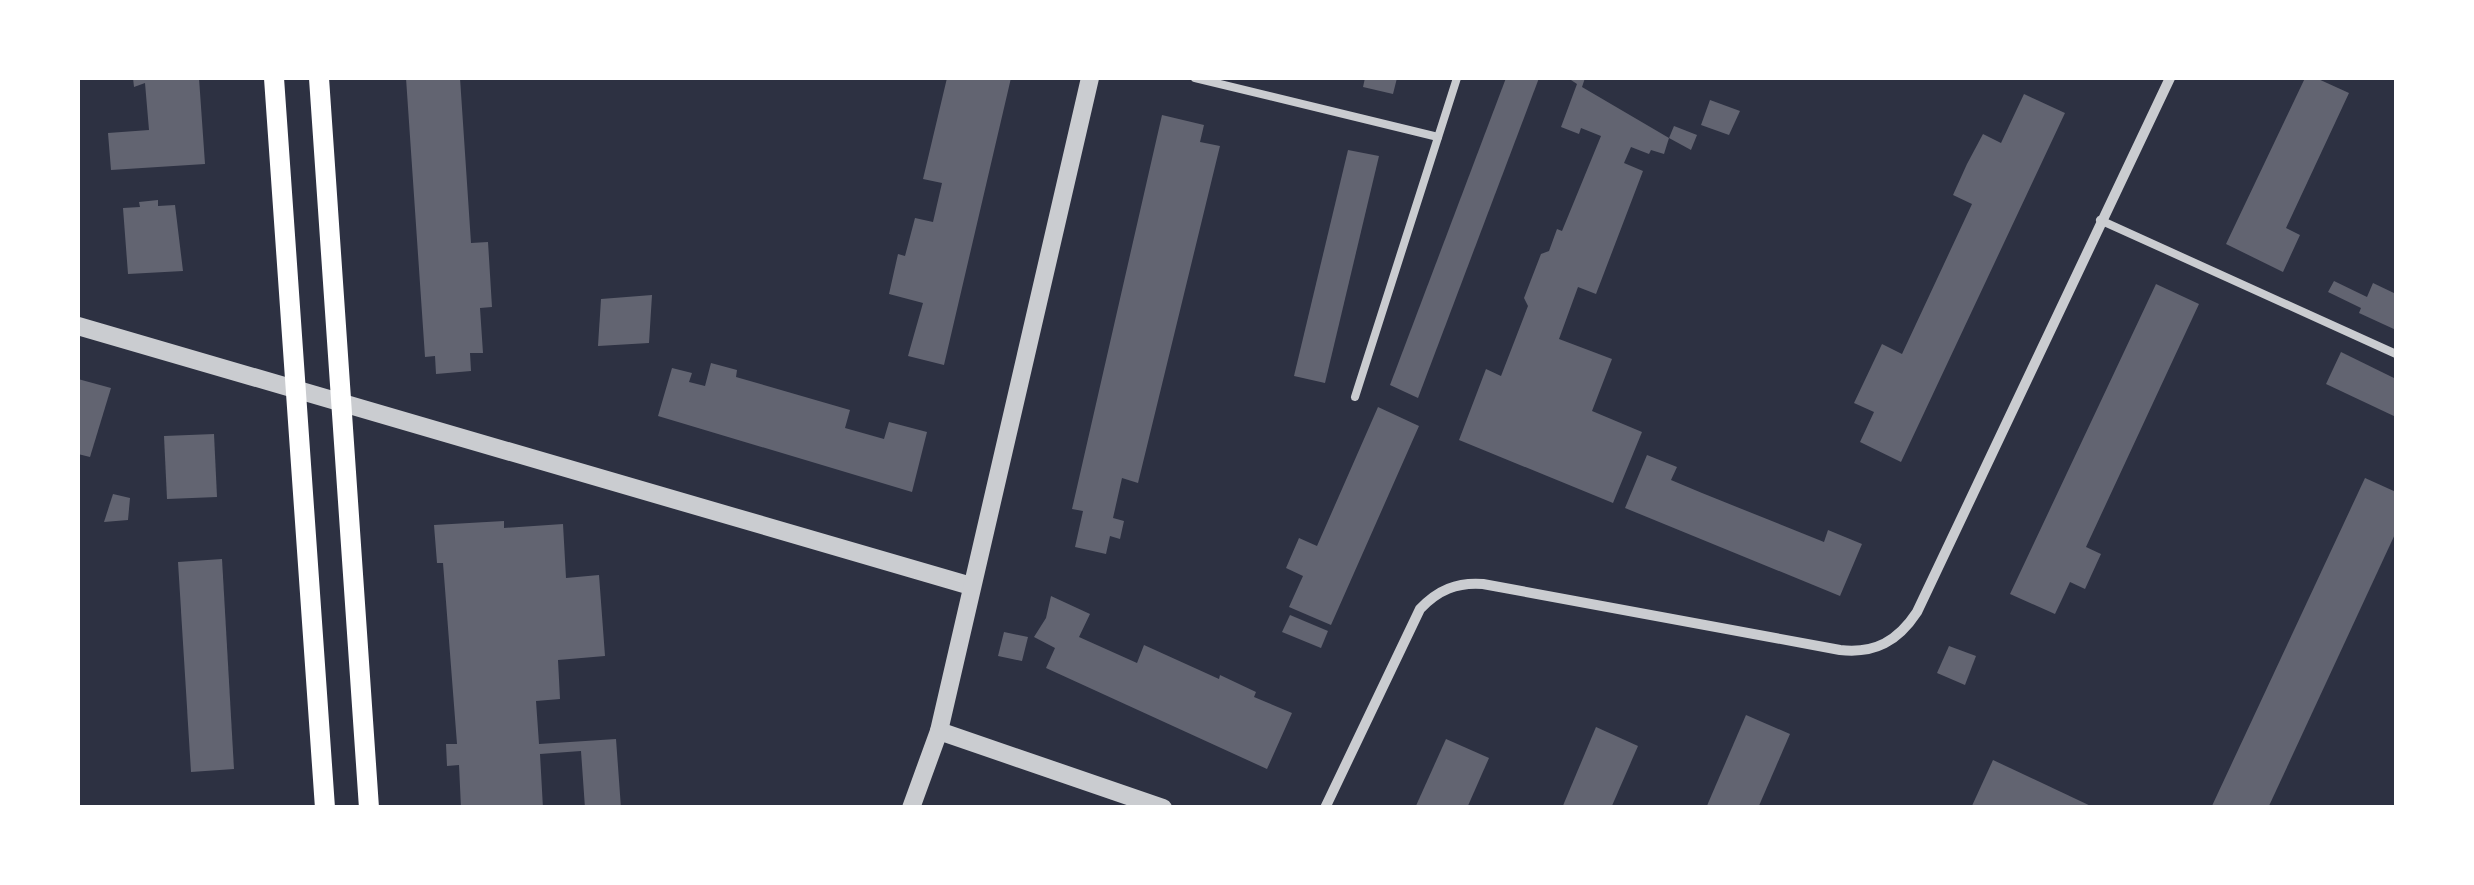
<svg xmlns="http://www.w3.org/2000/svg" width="2474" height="885" viewBox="0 0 2474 885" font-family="Bitter,serif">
<rect width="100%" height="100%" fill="#2d3142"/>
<g fill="#626471">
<path d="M133 78H199L205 164 111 170 108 133 149 130 145 83 134 87Z"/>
<path d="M406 78H460L471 243 488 242 492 307 480 308 483 353H470L471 371 436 374 435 356 425 357Z"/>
<path d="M947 78H1011L944 365 908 356 923 303 889 294 898 254 905 256 915 218 933 222 942 183 923 179Z"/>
<path d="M1365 78H1397L1393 94 1363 87Z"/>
<path d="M1506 78H1539L1418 398 1390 385Z"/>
<path d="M1568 78H1585L1582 87 1669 138 1664 154 1651 150 1649 154 1631 147 1624 163 1643 171 1596 294 1578 287 1559 339 1612 359 1592 411 1642 432 1613 503 1459 440 1486 369 1501 376 1528 306 1524 298 1541 254 1549 251 1557 229 1562 231 1601 136 1581 128 1579 134 1561 127 1577 84Z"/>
<path d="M2305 78H2316L2349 93 2286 228 2300 235 2283 272 2226 244Z"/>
<path d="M2024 94 2065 113 1901 462 1860 442 1874 412 1854 403 1882 344 1902 354 1972 204 1953 195 1967 164 1983 134 2001 143Z"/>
<path d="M1710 100 1740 111 1729 135 1701 125Z"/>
<path d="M1162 115 1204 125 1200 142 1220 146 1138 483 1122 478 1113 518 1124 521 1120 539 1110 536 1106 554 1075 547 1083 511 1072 509Z"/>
<path d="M1674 126 1697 135 1691 150 1669 138Z"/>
<path d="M1348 150 1379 156 1325 383 1294 376Z"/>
<path d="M158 200V206L175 205 183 271 128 274 123 208 140 207 139 202Z"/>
<path d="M2334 281 2367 297 2373 283 2396 294V330L2359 313 2361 308 2328 292Z"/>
<path d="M2156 284 2199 304 2086 547 2101 554 2085 589 2070 582 2055 614 2010 594Z"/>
<path d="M652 295 649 343 598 346 601 299Z"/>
<path d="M2341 352 2396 379V417L2326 384Z"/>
<path d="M711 363 737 370 736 377 850 410 845 428 884 439 889 422 927 432 912 492 658 416 672 368 692 373 689 382 705 386Z"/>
<path d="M78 379 111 388 90 457 78 454Z"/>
<path d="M1378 407 1419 426 1331 625 1289 607 1303 576 1286 568 1299 538 1317 546Z"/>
<path d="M214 434 217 497 167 499 164 436Z"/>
<path d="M1647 455 1677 467 1671 480 1702 493 1824 542 1828 530 1862 544 1840 596 1625 508Z"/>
<path d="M2365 478 2396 492V532L2268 808H2211Z"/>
<path d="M113 494 130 498 128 520 104 522Z"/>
<path d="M504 521V528L563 524 566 578 599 575 605 656 558 660 560 699 536 701 539 744 616 739 621 808H585L581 751 540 754 543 808H461L459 765 447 766 446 744H457L443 563H437L434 525Z"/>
<path d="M222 559 234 769 191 772 178 562Z"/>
<path d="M1051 596 1090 614 1079 637 1137 663 1144 645 1219 679 1220 675 1256 692 1254 697 1292 713 1267 769 1046 668 1055 648 1034 637 1046 618Z"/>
<path d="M1290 615 1328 631 1321 648 1282 632Z"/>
<path d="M1004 632 1028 637 1022 661 998 656Z"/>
<path d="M1949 646 1976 656 1965 685 1937 673Z"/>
<path d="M1746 715 1790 734 1758 808H1706Z"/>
<path d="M1596 727 1638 746 1611 808H1562Z"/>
<path d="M1446 739 1489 758 1467 808H1415Z"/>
<path d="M1993 760 2095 808H1971Z"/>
</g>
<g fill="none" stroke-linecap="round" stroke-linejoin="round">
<g stroke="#caccd0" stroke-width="8">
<path d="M1195 78 1438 137"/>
<path d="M2100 220 2396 354"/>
<path d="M1355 397 1457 78"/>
</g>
<path stroke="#caccd0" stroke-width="10" d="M1325 808 1420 609C1438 590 1457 582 1483 584L1840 650C1875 654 1898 641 1917 612L2170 78"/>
<g stroke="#caccd0" stroke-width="18">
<path d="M78 326 971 586"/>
<path d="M939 731 1163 808"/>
<path d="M911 808 939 731 1090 78"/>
</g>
<g stroke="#fff" stroke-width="20">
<path d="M274 78 325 808"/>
<path d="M319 78 369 808"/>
</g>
</g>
<rect width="2474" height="885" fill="none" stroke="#ffffff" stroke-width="160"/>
</svg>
